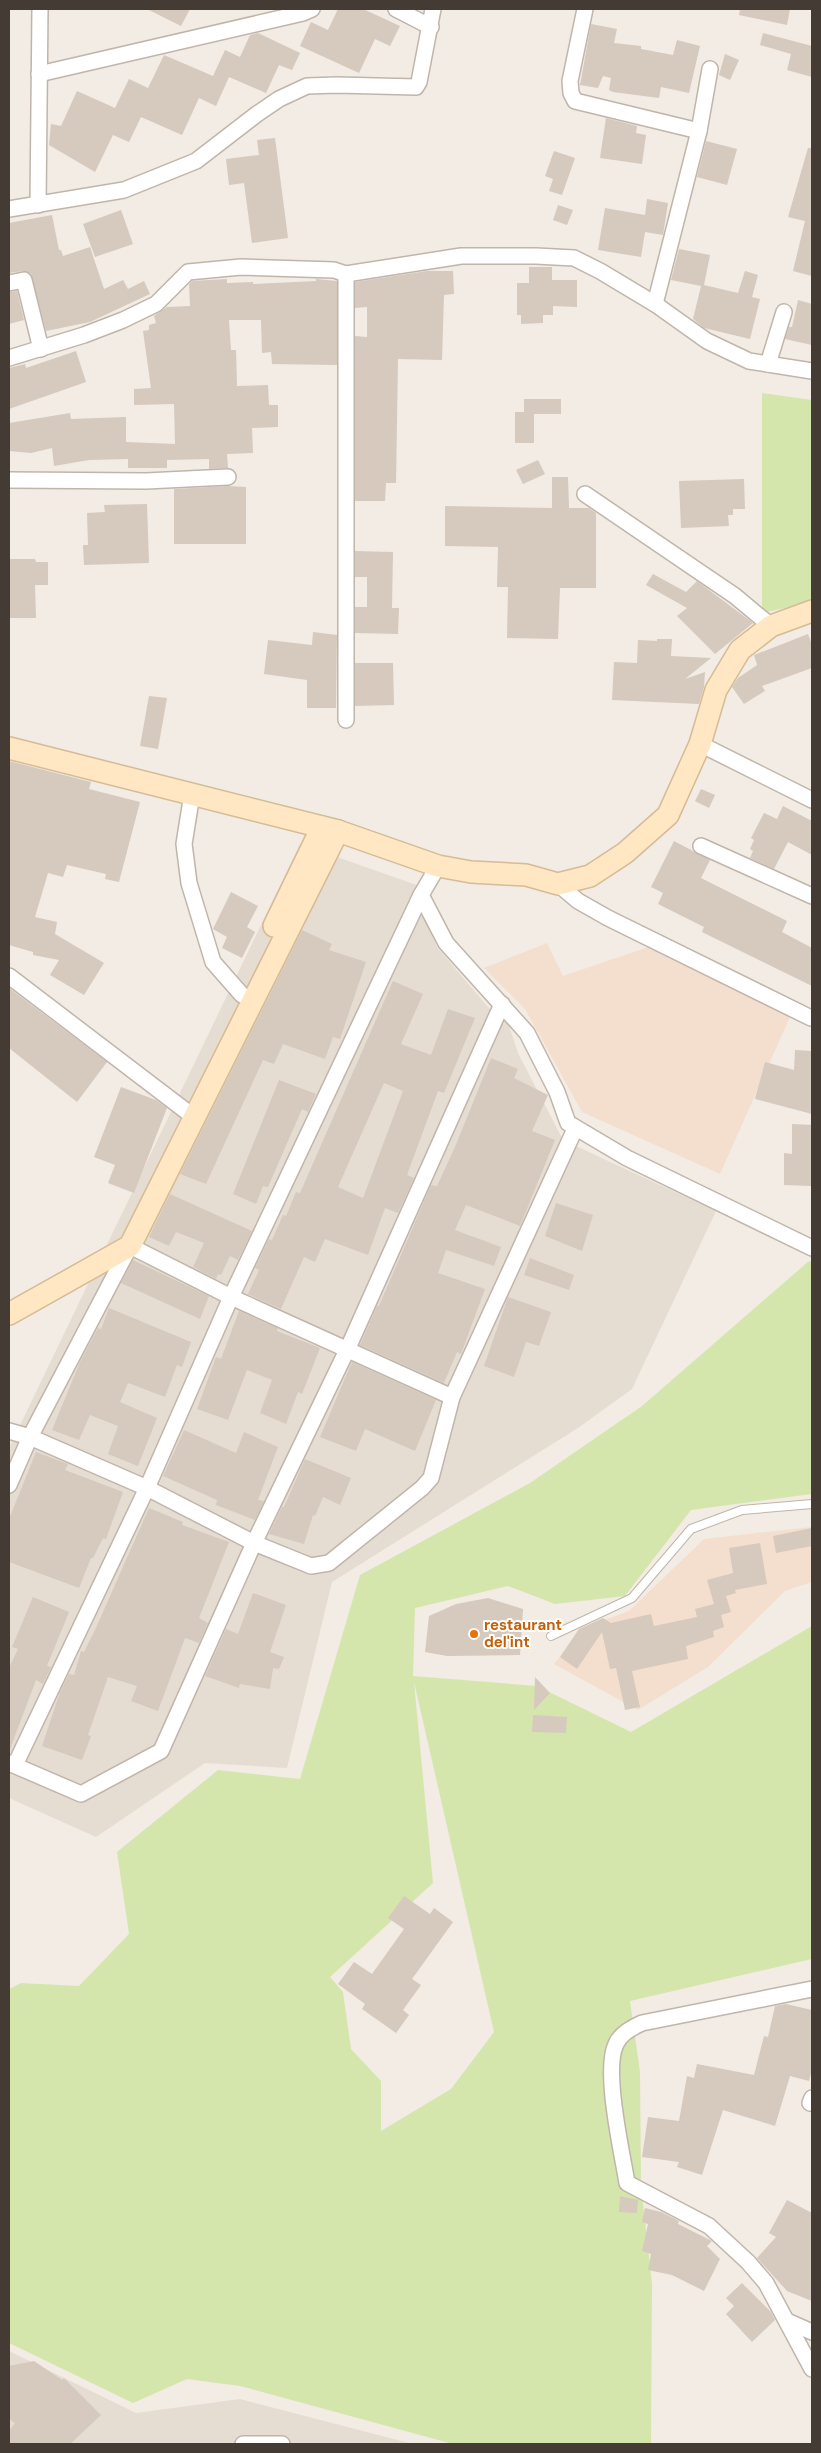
<svg xmlns="http://www.w3.org/2000/svg" width="821" height="2453" viewBox="0 0 821 2453" font-family="'DM Sans',sans-serif">
<rect width="100%" height="100%" fill="#f2ece4"/>
<g fill="#e6ddd2">
<path d="M300 844 428 889 426 913 437 947 494 1014 502 1004 518 1053 563 1140 716 1211 632 1389 578 1428 332 1582 287 1768 205 1763 96 1837 9 1798V1448Z"/>
<path d="M9 2351 136 2413 240 2399 413 2444H9Z"/>
</g>
<g fill="#f4dfcf">
<path d="M547 943 563 976 657 944 794 1008 720 1174 582 1112 525 1009 484 968Z"/>
<path d="M812 1527V1582L785 1591 708 1667 638 1710 554 1664 583 1628 629 1611 704 1539Z"/>
</g>
<g fill="#d5e6ad" fill-rule="evenodd">
<path d="M762 393 812 400V602L762 613Z"/>
<path d="M809 1261 812 1263V1494L691 1510 625 1596 555 1604 508 1586 415 1608 413 1676 537 1686 631 1732 812 1626V1959L630 2001 640 2072 641 2185 652 2284 651 2444H453L240 2386 187 2379 133 2403 9 2343V1989L21 1983 79 1986 129 1934 117 1852 218 1770 300 1779 360 1575 530 1483 642 1406ZM414 1682 494 2032 451 2089 381 2131V2081L351 2049 343 1992 330 1977 433 1883Z"/>
</g>
<g fill="#d6c9bd" fill-rule="evenodd">
<path d="M147 9H190L181 26Z"/>
<path d="M338 9H363L400 26 390 46 375 39 359 73 300 46 311 22 328 30Z"/>
<path d="M740 9H790L787 25 739 15Z"/>
<path d="M591 24 617 29 614 43 641 46V49L673 55 677 40 700 46 689 93 661 87 659 98 613 92 609 90 611 78 603 76 598 88 580 85Z"/>
<path d="M258 33 300 53 292 70 279 65 266 93 229 77 216 106 199 98 182 135 141 117 129 142 113 135 95 172 49 145 51 124 61 126 77 91 115 108 129 79 148 88 164 55 213 76 225 50 240 57 250 35Z"/>
<path d="M763 33 812 46V77L787 70 791 54 760 45Z"/>
<path d="M725 54 739 60 730 80 719 75Z"/>
<path d="M606 118 637 126 636 133 646 135 642 164 600 158Z"/>
<path d="M275 138 288 238 252 243 244 183 229 185 226 159 259 155 257 140Z"/>
<path d="M706 141 737 149 727 185 697 177Z"/>
<path d="M808 148H812V276L793 271 805 221 788 217Z"/>
<path d="M554 151 575 158 562 195 549 191 553 179 545 176Z"/>
<path d="M647 199 668 203 663 235 645 232 641 257 598 250 605 208 645 215Z"/>
<path d="M558 205 573 210 567 225 553 220Z"/>
<path d="M121 210 133 244 95 257 83 224Z"/>
<path d="M52 215 59 250H61L63 256 90 247 104 289 123 280 128 289 144 281 150 294 90 322 46 331 31 274 23 271 9 273V223Z"/>
<path d="M679 249 710 255 704 285 738 293 745 271 758 275 752 297 760 299 750 339 704 328 693 319 701 286 671 280Z"/>
<path d="M529 267H552V280H577V307L553 306V315H543V323L521 324V315H517V283H529Z"/>
<path d="M427 271H453L454 294 444 295 442 360 398 359 396 483H386L385 501H355V336L367 337V307L355 308V282Z"/>
<path d="M227 279V283L253 282V284L316 281V279L337 281V365L272 364 271 352 262 353 261 320H229L231 350H236L237 386 268 385 269 405H278V427L252 428 253 453 227 454 228 468 209 469V459L167 460V468H128V459L89 460 54 466 52 448 31 453 9 451V423L70 413 71 419 126 417V442L175 444 174 404 134 405V389L151 388 143 331 149 330V325L156 323 154 316 167 307 190 306 189 284 192 281Z"/>
<path d="M17 291 24 320 9 324V292Z"/>
<path d="M798 300 812 304V345L785 339 789 327H792Z"/>
<path d="M76 351 86 382 9 409V368L25 364 26 368Z"/>
<path d="M524 399H561V414H534V443H515V412H524Z"/>
<path d="M538 460 545 474 523 484 516 470Z"/>
<path d="M552 477H568L569 508H589L596 513V588H560L558 639 507 638 508 587H497L498 547 445 546V506L552 508Z"/>
<path d="M744 479 745 509H733V515H728L729 526 681 528 679 481Z"/>
<path d="M228 486 246 487V544H174V489Z"/>
<path d="M147 504 149 563 84 565 83 545H88L87 513 105 512 104 505Z"/>
<path d="M355 551 393 552 392 608H399L398 634 355 633V607H367V577H355Z"/>
<path d="M9 559H35L36 562H48V585H35L36 618H9Z"/>
<path d="M653 574 686 592 697 581 753 623 715 654 677 616 687 608 646 585Z"/>
<path d="M313 632 337 635 336 708H307V680L264 674 268 640 312 645Z"/>
<path d="M808 634 812 645V668L762 686 765 691 744 704 732 687 738 678 757 665 754 655Z"/>
<path d="M657 639H672L671 656 711 658 685 679 705 672 704 687 699 704 612 700 614 662 637 663 638 640 657 641Z"/>
<path d="M355 663H393L394 705 355 706Z"/>
<path d="M149 696 167 698 158 749 140 746Z"/>
<path d="M9 761 91 782 89 789 140 802 119 882 105 879 106 874 67 865 63 877 48 873 35 917 57 922 55 934 104 963 84 995 50 975 59 960 33 955V952L9 945Z"/>
<path d="M701 789 715 795 709 808 695 801Z"/>
<path d="M783 806 812 821V855L788 842 774 869 750 858 753 851 750 849 754 840 751 838 764 813 777 819Z"/>
<path d="M674 841 710 860 701 878 787 921 782 932 812 948V986L702 932 704 927 658 904 663 893 651 887Z"/>
<path d="M231 892 258 906 247 927 255 932 242 958 222 948 227 937 213 929Z"/>
<path d="M302 930 332 944 329 950 366 962 340 1039 333 1037 325 1059 283 1044 274 1064 263 1060 206 1184 180 1174Z"/>
<path d="M393 981 423 994 401 1044 431 1055 448 1009 475 1018 444 1093 438 1091 407 1175 414 1178 398 1213 385 1208 368 1255 325 1239 315 1262 304 1257 281 1309 248 1294 259 1270 255 1268 269 1239 272 1240 283 1215 286 1216 296 1192 300 1193ZM384 1083 403 1091 363 1198 338 1187Z"/>
<path d="M9 988 107 1062 77 1102 9 1048Z"/>
<path d="M795 1050 812 1051V1114L755 1099 765 1062 794 1070Z"/>
<path d="M491 1058 518 1069 514 1078 548 1095 532 1131 555 1140 520 1226 466 1205 455 1230 501 1247 494 1266 446 1250 438 1273 485 1289 461 1354 457 1352 444 1383 360 1345 377 1306H379L431 1185 437 1186 455 1147Z"/>
<path d="M279 1080 316 1094 308 1112 302 1109 268 1187 263 1186 256 1204 233 1194Z"/>
<path d="M121 1087 156 1100 167 1108 134 1193 108 1183 115 1165 94 1157Z"/>
<path d="M792 1124 812 1125 811 1186 784 1185V1153L792 1154Z"/>
<path d="M170 1194 252 1231 238 1260 230 1256 221 1275 218 1274 216 1279 193 1267 204 1243 176 1232 169 1246 149 1237Z"/>
<path d="M556 1203 593 1215 582 1251 545 1236Z"/>
<path d="M530 1258 574 1275 569 1290 524 1275Z"/>
<path d="M133 1260 209 1296 200 1319 121 1283Z"/>
<path d="M508 1297 551 1312 539 1346 526 1342 514 1377 484 1366Z"/>
<path d="M109 1308 191 1342 182 1367 177 1365 165 1397 128 1383 120 1402 157 1418 138 1466 108 1454 118 1426 90 1415 79 1440 52 1430 80 1362 98 1328 101 1329Z"/>
<path d="M239 1311 278 1328 277 1331 320 1348 302 1394 298 1392 286 1424 260 1413 272 1380 247 1370 228 1420 197 1409 216 1357 221 1359Z"/>
<path d="M352 1362 436 1400 415 1451 365 1429 356 1451 320 1437Z"/>
<path d="M184 1430 236 1453 244 1432 278 1447 258 1500 264 1501 255 1520 216 1505 217 1500 163 1476Z"/>
<path d="M36 1452 68 1464 65 1470 123 1492 106 1539 103 1538 93 1558H91L79 1588 9 1562V1519Z"/>
<path d="M305 1459 351 1478 340 1505 323 1497 315 1516 313 1515 304 1544 269 1534 282 1507H284Z"/>
<path d="M149 1508 183 1522 182 1525 229 1542 199 1618 208 1623 199 1643 185 1638 158 1711 131 1701 137 1686 108 1677 88 1735 91 1736 82 1760 42 1746 60 1692 69 1674 74 1675 81 1651 84 1652 95 1630Z"/>
<path d="M812 1528V1546L776 1553 773 1536Z"/>
<path d="M760 1543 767 1584 735 1590 736 1593 726 1596 731 1612 721 1615 724 1627 713 1631 714 1637 686 1646 688 1659 632 1671 640 1707 625 1710 616 1668 610 1669 602 1632 577 1669 560 1657 579 1629 603 1618 611 1623 651 1614 654 1626 697 1617 695 1609 714 1604 707 1580 733 1573 729 1548Z"/>
<path d="M253 1593 286 1605 270 1652 284 1657 279 1669 273 1668 270 1689 240 1684 239 1688 205 1676 226 1629 238 1634Z"/>
<path d="M33 1597 69 1612 47 1666 51 1667 43 1684 36 1680 10 1749 9 1668 18 1649 12 1647Z"/>
<path d="M488 1598 523 1609 520 1655 447 1656 425 1652 429 1616 456 1604Z"/>
<path d="M535 1677 550 1693 534 1710Z"/>
<path d="M533 1715 567 1717 566 1733 532 1732Z"/>
<path d="M404 1896 430 1914 434 1908 453 1922 412 1979 421 1985 403 2010 409 2015 396 2033 362 2009 365 2004 338 1984 354 1962 372 1974 404 1929 388 1918Z"/>
<path d="M786 2004 812 2010V2069L809 2081 790 2076 775 2126 723 2110 702 2175 677 2167 679 2162 642 2157 648 2117 679 2121 687 2076 694 2078 697 2064 754 2075 764 2036 768 2037 775 2006Z"/>
<path d="M620 2196 638 2200 637 2213 619 2212Z"/>
<path d="M787 2200 812 2213V2301L787 2291 757 2258 776 2237 769 2233Z"/>
<path d="M645 2208 661 2212 679 2221 678 2224 712 2241 707 2246 720 2259 704 2291 672 2275 648 2270 651 2254 642 2251 648 2224 642 2222Z"/>
<path d="M742 2283 771 2312 775 2320 752 2342 726 2314 734 2306 726 2298Z"/>
<path d="M34 2361 62 2380 64 2378 101 2415 70 2444H9V2431L15 2423 9 2419V2366Z"/>
</g>
<g fill="none" stroke-linecap="round" stroke-linejoin="round">
<g stroke="#c0b5aa" stroke-width="10">
<path id="lane" d="M551 1636 632 1598 691 1529 742 1510 812 1504"/>
</g>
<g stroke="#c0b5aa" stroke-width="18">
<g id="street">
<path d="M396 9 431 27"/>
<path d="M585 9 570 81 571 93 575 101 699 131"/>
<path d="M39 74 303 13 312 9"/>
<path d="M38 205 40 9"/>
<path d="M9 209 124 190 196 161 257 114 279 99 307 86 337 85 416 87 419 82 433 9"/>
<path d="M346 274V720"/>
<path d="M9 283 24 280 41 349"/>
<path d="M655 304 699 131 710 69"/>
<path d="M9 358 84 335 123 320 156 304 188 272 241 267 334 270 346 274 461 256H536L574 258 600 271 655 304 707 341 749 361 812 371"/>
<path d="M768 364 784 312"/>
<path d="M9 480 146 481 228 477"/>
<path d="M585 494 735 596 771 626"/>
<path d="M700 744 812 800"/>
<path d="M192 794 184 844 189 883 213 962 242 995"/>
<path d="M701 846 812 896"/>
<path d="M438 866 421 895 446 943 527 1033 557 1092 568 1123 627 1158 812 1248"/>
<path d="M558 884 578 901 608 918 811 1018"/>
<path d="M9 976 186 1111"/>
<path d="M9 1431 30 1437 147 1488 254 1543 311 1566 329 1563 422 1488 431 1478 452 1397 575 1129"/>
<path d="M9 1485 30 1437 130 1246 231 1297 452 1397"/>
<path d="M9 1763 81 1794 161 1751 254 1543 348 1348 502 1004"/>
<path d="M15 1765 147 1488 231 1297 421 895"/>
<path d="M812 1989 642 2023C633 2027 620 2034 616 2044 603 2070 622 2152 627 2183L709 2226 748 2262 766 2283 812 2369"/>
<path d="M810 2103 812 2098"/>
<path d="M787 2321 812 2332"/>
<path d="M243 2444H282"/>
</g>
</g>
<g stroke="#d5bb96" stroke-width="24">
<g id="secondary">
<path d="M9 748 338 831 438 866 471 872 526 875 558 884 590 876 625 853 668 815 700 744 716 690 740 650 771 626 812 611"/>
<path d="M274 926 322 827"/>
<path d="M9 1314 130 1246 338 831"/>
</g>
</g>
<use href="#lane" stroke="#fff" stroke-width="8"/>
<use href="#street" stroke="#fff" stroke-width="15"/>
<use href="#secondary" stroke="#fee7c2" stroke-width="21"/>
</g>
<circle fill="#e8710a" stroke="#fff" stroke-width="2" cx="474" cy="1634" r="5"/>
<g text-anchor="middle" dominant-baseline="central" stroke-width="4" stroke-linejoin="round" paint-order="stroke">
<g font-size="15" font-weight="bold" fill="#c56008" stroke="#fff" text-anchor="start">
<text x="484" y="1625">restaurant<tspan x="484" dy="17">del'int</tspan></text>
</g>
</g>
<rect width="821" height="2453" fill="none" stroke="#443c34" stroke-width="20"/>
</svg>
